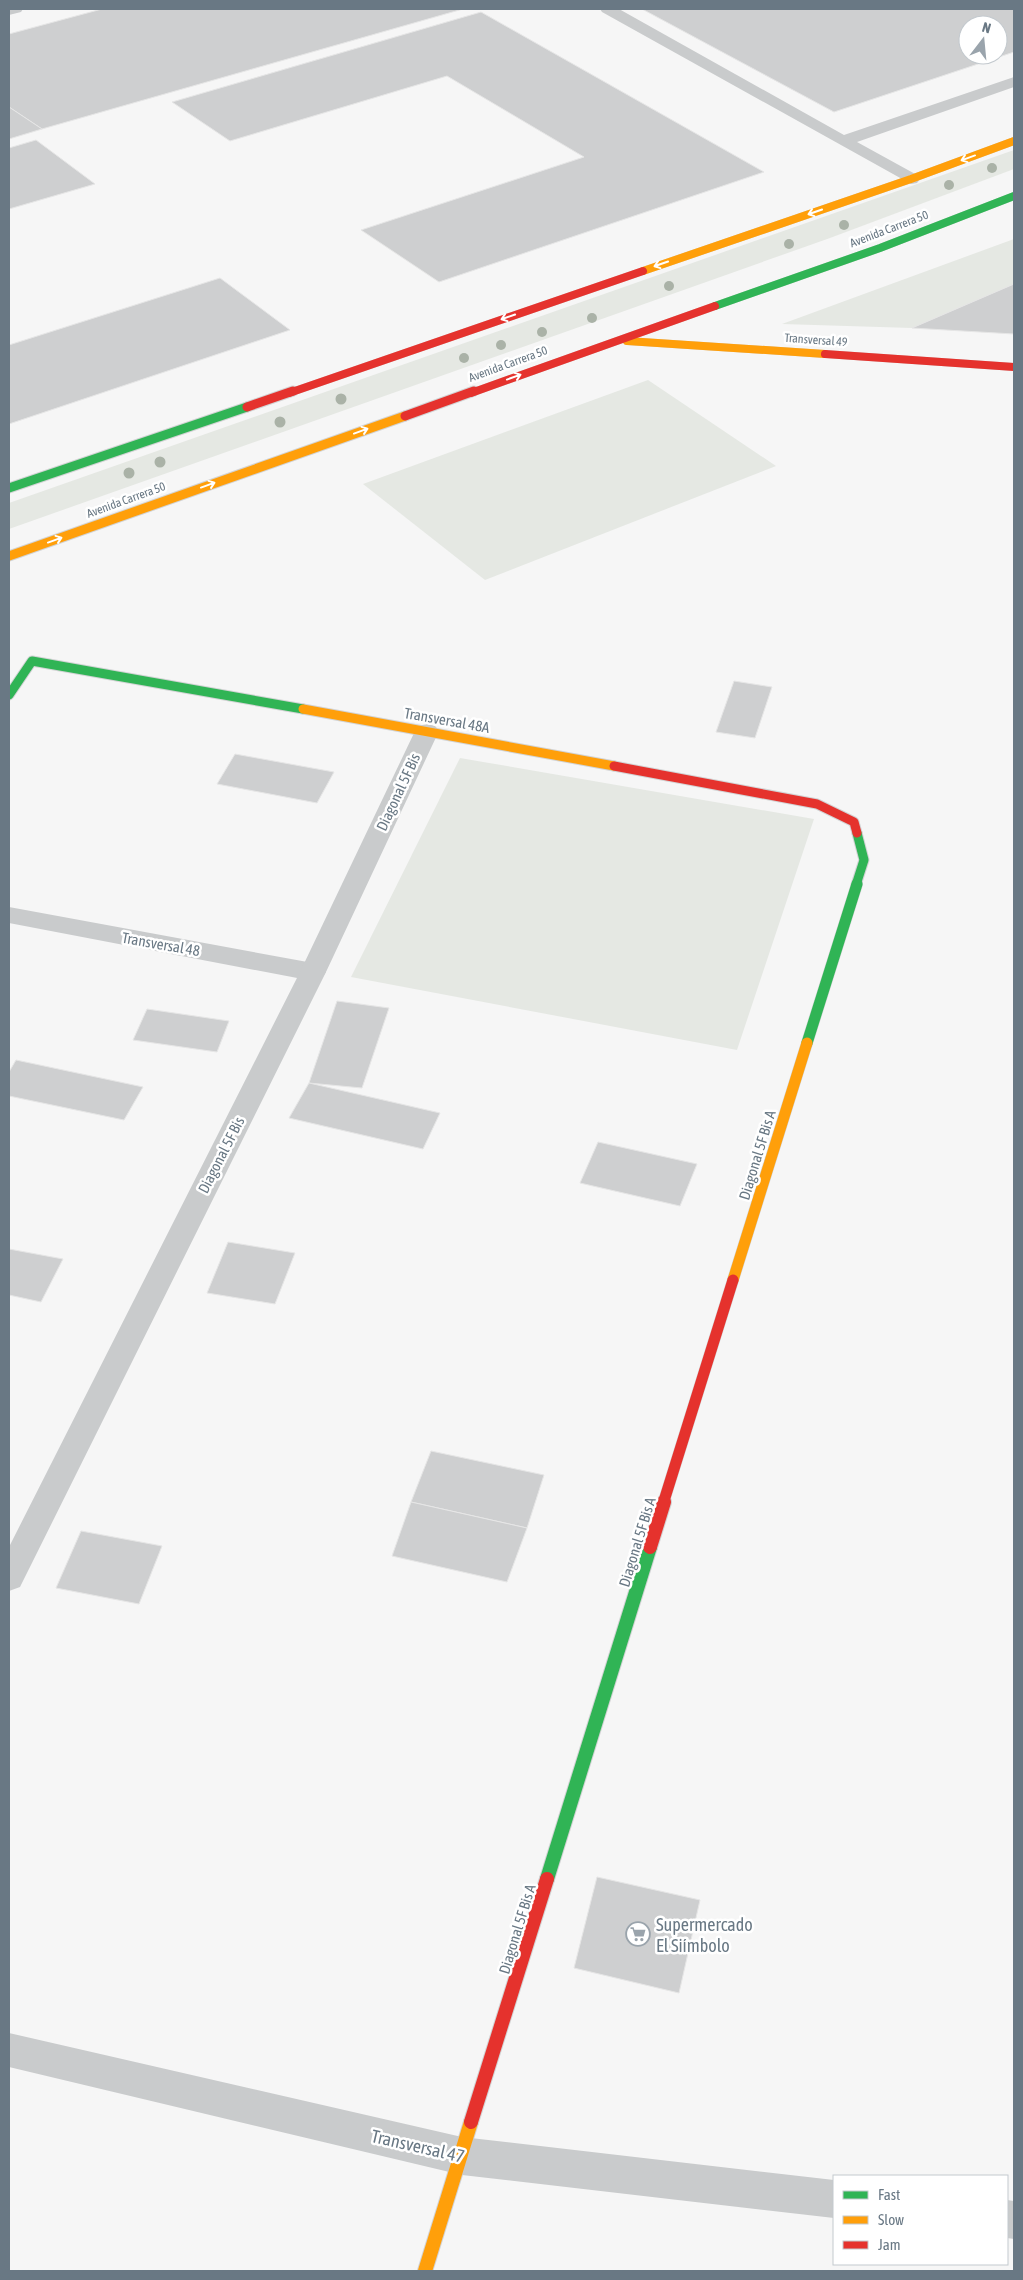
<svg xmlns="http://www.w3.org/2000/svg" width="1023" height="2280" viewBox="0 0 1023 2280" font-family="'Asap Condensed',sans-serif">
<rect width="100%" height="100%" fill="#f6f6f6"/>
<g fill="#e5e8e3">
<path d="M1014 150V169L830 238 9 529V503Z"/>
<path d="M1014 239V284L912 328 782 324Z"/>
<path d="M648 380 776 466 485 580 363 484Z"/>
<path d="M460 758 814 819 737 1050 351 977Z"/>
</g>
<g fill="#cecfd0" stroke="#e6e6e6" fill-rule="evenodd">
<path d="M102 9H463L42 129 9 107V34Z"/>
<path d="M642 9H1014V52L834 112ZM968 25H998V55H968Z"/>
<path d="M481 12 764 172 439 282 361 230 584 157 447 76 230 141 172 102Z"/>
<path d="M9 107 42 129 9 139Z"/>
<path d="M36 140 95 184 9 209V148Z"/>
<path d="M220 278 290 330 9 424V345Z"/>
<path d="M1014 284V334L912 328Z"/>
<path d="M734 681 772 687 755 738 716 732Z"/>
<path d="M235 754 334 772 317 803 217 784Z"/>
<path d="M337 1001 389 1008 362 1088 309 1083Z"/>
<path d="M147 1009 229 1021 217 1052 133 1040Z"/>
<path d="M16 1060 143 1087 124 1120 9 1096V1072Z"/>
<path d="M309 1083 440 1113 423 1149 289 1118Z"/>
<path d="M598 1142 697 1164 680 1206 580 1183Z"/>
<path d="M228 1242 295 1253 275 1304 207 1293Z"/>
<path d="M9 1249 63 1259 41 1302 9 1295Z"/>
<path d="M431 1451 544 1475 527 1528 411 1502Z"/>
<path d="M411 1502 527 1528 507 1582 392 1556Z"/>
<path d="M81 1531 162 1546 139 1604 56 1588Z"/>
<path d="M597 1877 700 1900 679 1993 574 1968Z"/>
</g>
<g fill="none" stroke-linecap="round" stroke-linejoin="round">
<g stroke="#d2d3d4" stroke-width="8">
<path id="fast-far3" d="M715 306 880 248 1014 196"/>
</g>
<g stroke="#d2d3d4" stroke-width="11">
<g id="fast-far2">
<path d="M9 488 247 407"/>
<path d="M9 695 32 661 303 709"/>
<path d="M856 885 864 860 857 833"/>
</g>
</g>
<g stroke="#d2d3d4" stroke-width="12">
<path id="fast-far1" d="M807 1043 857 884"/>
</g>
<g stroke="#d2d3d4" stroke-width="16">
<path id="fast" d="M547 1879 650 1547"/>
</g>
<g stroke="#d2d3d4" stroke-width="8">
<g id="slow-far3">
<path d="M643 271 911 179 1014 141"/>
<path d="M627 341 825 354"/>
</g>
</g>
<g stroke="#d2d3d4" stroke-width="11">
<g id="slow-far2">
<path d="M9 556 405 416"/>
<path d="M303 709 614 766"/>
</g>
</g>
<g stroke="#d2d3d4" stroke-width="12">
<path id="slow-far1" d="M733 1280 807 1043"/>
</g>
<g stroke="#d2d3d4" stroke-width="16">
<path id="slow" d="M425 2271 471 2122"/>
</g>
<g stroke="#d2d3d4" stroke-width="8">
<g id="jam-far3">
<path d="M825 354 1014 367"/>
<path d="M289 393 643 271"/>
<path d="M471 393 715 306"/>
</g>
</g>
<g stroke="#d2d3d4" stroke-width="11">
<g id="jam-far2">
<path d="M247 407 293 391"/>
<path d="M405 416 474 391"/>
<path d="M614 766 817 804 854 822 857 833"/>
</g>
</g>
<g stroke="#d2d3d4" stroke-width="12">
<path id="jam-far1" d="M663 1504 733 1280"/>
</g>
<g stroke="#d2d3d4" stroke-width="16">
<g id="jam">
<path d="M650 1547 664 1502"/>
<path d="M471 2122 547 1879"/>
</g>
</g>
<g fill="#c9cbcc" fill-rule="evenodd">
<path d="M9 9H23L21 12 9 15Z"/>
<path d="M600 9H619L844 135 1014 77V87L857 142 917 175 920 179 917 183 911 184 602 12Z"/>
<path d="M9 907 313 963 322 966 326 972 322 978 313 981 9 923Z"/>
</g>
<g fill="#c9cbcc" fill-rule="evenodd">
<path d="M427 724 435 726 439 731 326 972 20 1587 9 1591V1547L300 972 415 731 419 726Z"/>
<path d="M9 2033 462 2137 834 2180V2218L462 2175 9 2067Z"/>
<path d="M1007 2200 1014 2201V2239L1007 2238Z"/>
</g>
<use href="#fast-far3" stroke="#30b455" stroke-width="8"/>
<use href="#fast-far2" stroke="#30b455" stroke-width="9"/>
<use href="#fast-far1" stroke="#30b455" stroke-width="11"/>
<use href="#fast" stroke="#30b455" stroke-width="14"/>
<use href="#slow-far3" stroke="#ff9f0a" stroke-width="8"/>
<use href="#slow-far2" stroke="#ff9f0a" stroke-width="9"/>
<use href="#slow-far1" stroke="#ff9f0a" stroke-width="11"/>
<use href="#slow" stroke="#ff9f0a" stroke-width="14"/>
<use href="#jam-far3" stroke="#e5322d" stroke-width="8"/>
<use href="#jam-far2" stroke="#e5322d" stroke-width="9"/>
<use href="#jam-far1" stroke="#e5322d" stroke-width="11"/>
<use href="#jam" stroke="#e5322d" stroke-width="14"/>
</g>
<g fill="#aab2a7">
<circle cx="992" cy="168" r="5"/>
<circle cx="949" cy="185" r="5"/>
<circle cx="844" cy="225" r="5"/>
<circle cx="789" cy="244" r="5"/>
<circle cx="669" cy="286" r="5"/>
<circle cx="592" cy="318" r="5"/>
<circle cx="542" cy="332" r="5"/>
<circle cx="501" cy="345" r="5"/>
<circle cx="464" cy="358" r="5"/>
<circle cx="341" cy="399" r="5.5"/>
<circle cx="280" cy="422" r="5.5"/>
<circle cx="160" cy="462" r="5.5"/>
<circle cx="129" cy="473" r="5.5"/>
</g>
<defs><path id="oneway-shaft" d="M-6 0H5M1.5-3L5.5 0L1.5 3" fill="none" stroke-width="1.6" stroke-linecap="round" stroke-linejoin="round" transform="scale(1.25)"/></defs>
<g stroke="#fff">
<use href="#oneway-shaft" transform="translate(968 158) rotate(160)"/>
<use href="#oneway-shaft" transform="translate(815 212) rotate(161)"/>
<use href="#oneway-shaft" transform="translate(661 264) rotate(161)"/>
<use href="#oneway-shaft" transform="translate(508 317) rotate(161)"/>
<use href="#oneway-shaft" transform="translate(514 377) rotate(-20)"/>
<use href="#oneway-shaft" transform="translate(361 431) rotate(-20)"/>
<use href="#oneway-shaft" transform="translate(208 485) rotate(-20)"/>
<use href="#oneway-shaft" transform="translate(55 540) rotate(-20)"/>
</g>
<defs>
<g id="supermarket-ring" transform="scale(1.25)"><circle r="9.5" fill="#fff" stroke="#9aa4ac" stroke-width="1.5"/><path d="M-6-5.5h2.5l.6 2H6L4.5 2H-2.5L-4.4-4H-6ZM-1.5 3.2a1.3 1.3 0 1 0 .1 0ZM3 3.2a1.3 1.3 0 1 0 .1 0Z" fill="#9aa4ac"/></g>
</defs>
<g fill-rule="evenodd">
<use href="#supermarket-ring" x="638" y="1934"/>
</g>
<g text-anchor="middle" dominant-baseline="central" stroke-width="5" stroke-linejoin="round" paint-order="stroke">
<g font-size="12" fill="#697884" stroke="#fff">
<text transform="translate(889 229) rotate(-21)">Avenida Carrera 50</text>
<text transform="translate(816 340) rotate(4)">Transversal 49</text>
<text transform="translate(508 364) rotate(-20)">Avenida Carrera 50</text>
<text transform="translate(126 500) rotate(-20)">Avenida Carrera 50</text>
</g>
<g font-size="15" fill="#697884" stroke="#fff">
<text transform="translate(447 720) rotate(10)">Transversal 48A</text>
<text transform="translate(398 792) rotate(-65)">Diagonal 5F Bis</text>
<text transform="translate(161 944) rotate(10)">Transversal 48</text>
<text transform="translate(221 1155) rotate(-63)">Diagonal 5F Bis</text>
<text transform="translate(757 1155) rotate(-73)">Diagonal 5F Bis A</text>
<text transform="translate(637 1542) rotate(-73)">Diagonal 5F Bis A</text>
<text transform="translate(517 1929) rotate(-73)">Diagonal 5F Bis A</text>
</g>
<g font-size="18" fill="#697884" stroke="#fff" text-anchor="start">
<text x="656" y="1924">Supermercado<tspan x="656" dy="21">El Siímbolo</tspan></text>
</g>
<g font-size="18" fill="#697884" stroke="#fff">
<text transform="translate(418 2146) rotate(13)">Transversal 47</text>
</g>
</g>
<rect width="1023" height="2280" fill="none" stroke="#697884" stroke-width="20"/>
<rect x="833" y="2175" width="175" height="90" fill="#ffffff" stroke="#c3c9ce"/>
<rect x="843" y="2191" width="25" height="8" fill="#30b455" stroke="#c3c9ce"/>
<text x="878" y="2200" font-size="15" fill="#697884">Fast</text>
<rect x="843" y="2216" width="25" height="8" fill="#ff9f0a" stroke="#c3c9ce"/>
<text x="878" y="2225" font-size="15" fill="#697884">Slow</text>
<rect x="843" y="2241" width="25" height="8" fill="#e5322d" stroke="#c3c9ce"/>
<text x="878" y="2250" font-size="15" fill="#697884">Jam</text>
<g transform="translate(983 40) rotate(16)"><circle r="24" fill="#ffffff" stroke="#c3c9ce"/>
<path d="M0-4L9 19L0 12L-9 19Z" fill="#9aa4ac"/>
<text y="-8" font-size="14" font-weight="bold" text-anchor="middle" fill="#697884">N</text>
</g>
</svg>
